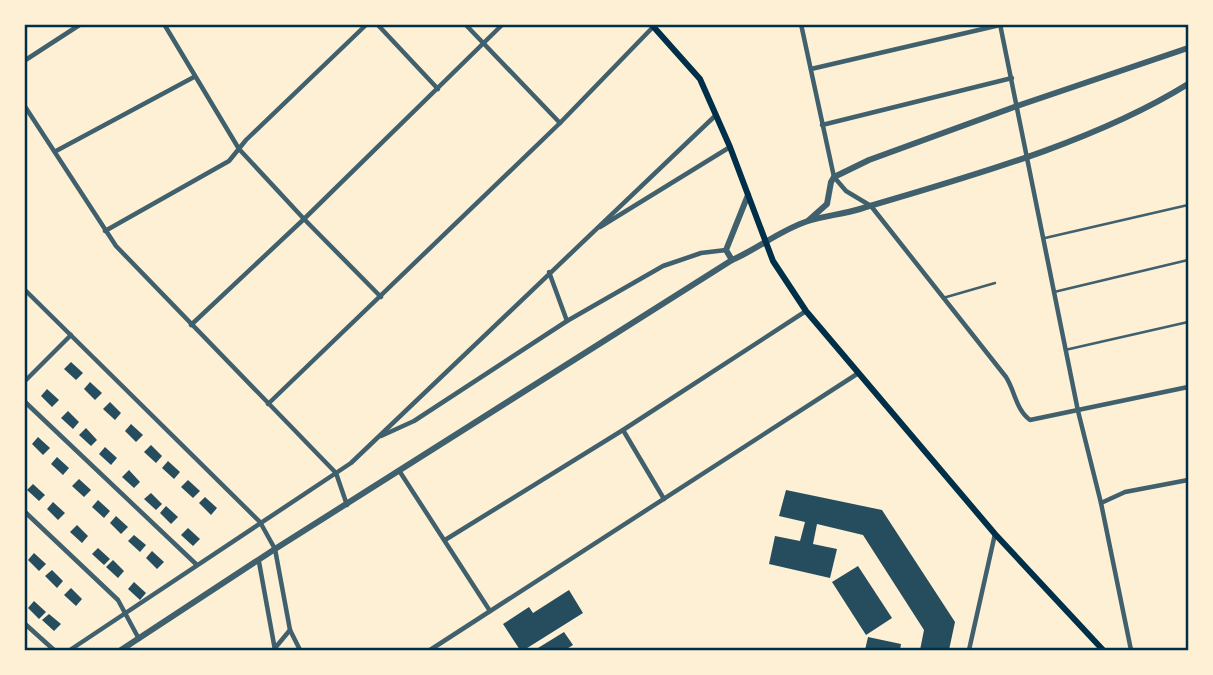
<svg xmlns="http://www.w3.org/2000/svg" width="1213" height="675" viewBox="0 0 1213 675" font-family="Rubik,sans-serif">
<rect width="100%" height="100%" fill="#fdf0d5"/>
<g fill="#264d5e">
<path d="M71 362 83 373 76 380 64 369Z"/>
<path d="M90 382 102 393 95 400 84 389Z"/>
<path d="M47 389 59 400 52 407 41 396Z"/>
<path d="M110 402 121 413 115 420 103 409Z"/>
<path d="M68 411 79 422 73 429 61 418Z"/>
<path d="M131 424 143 435 136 442 125 431Z"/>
<path d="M86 428 97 440 91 446 79 435Z"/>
<path d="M38 437 50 448 43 455 32 444Z"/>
<path d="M151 445 162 456 156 463 144 452Z"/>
<path d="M105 447 117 458 111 465 99 454Z"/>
<path d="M57 457 69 468 63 475 51 464Z"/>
<path d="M168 461 180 472 174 479 162 468Z"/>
<path d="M129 470 140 482 134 488 122 477Z"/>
<path d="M79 479 91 490 84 497 72 486Z"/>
<path d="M188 480 200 491 193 498 181 487Z"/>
<path d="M33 484 45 495 39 501 27 490Z"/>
<path d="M786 490 882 510 955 622 949 650H920L924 630 863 535 817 524 813 544 837 549 830 578 769 564 775 536 800 541 805 522 779 516Z"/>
<path d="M151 493 162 504 156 510 144 499Z"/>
<path d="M205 497 217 508 211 515 199 503Z"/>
<path d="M98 500 110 511 104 518 92 507Z"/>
<path d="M53 502 65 513 58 520 47 509Z"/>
<path d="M166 506 178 517 171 524 160 513Z"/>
<path d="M116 516 128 527 121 534 110 523Z"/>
<path d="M77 525 88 536 82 543 70 532Z"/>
<path d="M188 528 200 539 193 546 181 535Z"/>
<path d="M134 535 146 545 140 552 128 541Z"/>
<path d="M98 548 110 559 104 565 92 554Z"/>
<path d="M152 551 164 562 157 569 146 558Z"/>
<path d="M34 553 46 564 39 571 28 560Z"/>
<path d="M113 560 124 571 118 578 106 567Z"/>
<path d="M858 566 892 618 866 635 832 582Z"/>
<path d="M52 570 63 581 57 588 45 576Z"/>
<path d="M134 582 146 593 140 600 128 589Z"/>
<path d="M71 588 82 599 76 606 64 595Z"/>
<path d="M569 590 583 613 524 650H520L503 624 529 607 533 613Z"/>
<path d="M34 601 46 612 39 619 28 608Z"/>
<path d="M49 614 61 624 54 631 42 620Z"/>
<path d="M564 632 573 645 565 650H539L538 648Z"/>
<path d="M868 637 901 644 900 650H865Z"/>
</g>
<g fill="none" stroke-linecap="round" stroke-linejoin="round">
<g stroke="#3f606c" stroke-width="2.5">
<path d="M1045 238 1188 205"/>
<path d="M1054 292 1188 260"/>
<path d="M943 298 995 283"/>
<path d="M1065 350 1188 322"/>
</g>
<g stroke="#3f606c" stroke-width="4.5">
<path d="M164 24 239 149 304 219 381 297"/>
<path d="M377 24 438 89"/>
<path d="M465 24 560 123"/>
<path d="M801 24 834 177 846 191 871 206 1006 377C1015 391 1016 410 1030 420L1188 387"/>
<path d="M1000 24 1078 411 1101 503 1131 650"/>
<path d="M1188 24V27"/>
<path d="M24 61 81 24"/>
<path d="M811 69 1000 25"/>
<path d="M24 105 116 246 336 473 347 505"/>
<path d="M822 125 1012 78"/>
<path d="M56 151 194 77"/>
<path d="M600 227 730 147"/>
<path d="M105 231 229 161 246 140 367 24"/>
<path d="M549 272 567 321"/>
<path d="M24 289 260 522 275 549 290 630 300 650"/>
<path d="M191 325 304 219 503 24"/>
<path d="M24 382 71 335"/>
<path d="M24 401 197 565"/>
<path d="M268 404 560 123 653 27"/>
<path d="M623 430 664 499"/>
<path d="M381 436 414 421 567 321 663 266 701 253 726 250"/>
<path d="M400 472 490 611"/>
<path d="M1101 503 1125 492 1188 480"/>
<path d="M24 511 118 600 139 639"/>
<path d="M445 540 623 430 806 311"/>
<path d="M259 562 275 650"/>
<path d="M24 623 54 650"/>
<path d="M275 648 290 630"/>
<path d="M70 650 351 463 716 115"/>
<path d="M430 650 857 374"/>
<path d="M969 650 995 534"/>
</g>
<g stroke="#3f606c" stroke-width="6">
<path d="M809 220 827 204 831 182 834 177 869 160 1017 106 1188 48"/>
<path d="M732 260 726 250 748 195"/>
<path d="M121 650 275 549 732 260C758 249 780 230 808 221 824 216 843 214 860 209 967 177 1093 143 1188 84"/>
</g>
<path stroke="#003049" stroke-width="6" d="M651 24 700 79 730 147 773 261 806 311 995 534 1103 650"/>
</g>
<rect width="1213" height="675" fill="none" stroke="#fdf0d5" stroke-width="52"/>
<rect x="26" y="26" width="1161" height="623" fill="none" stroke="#003049" stroke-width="2.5"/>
</svg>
